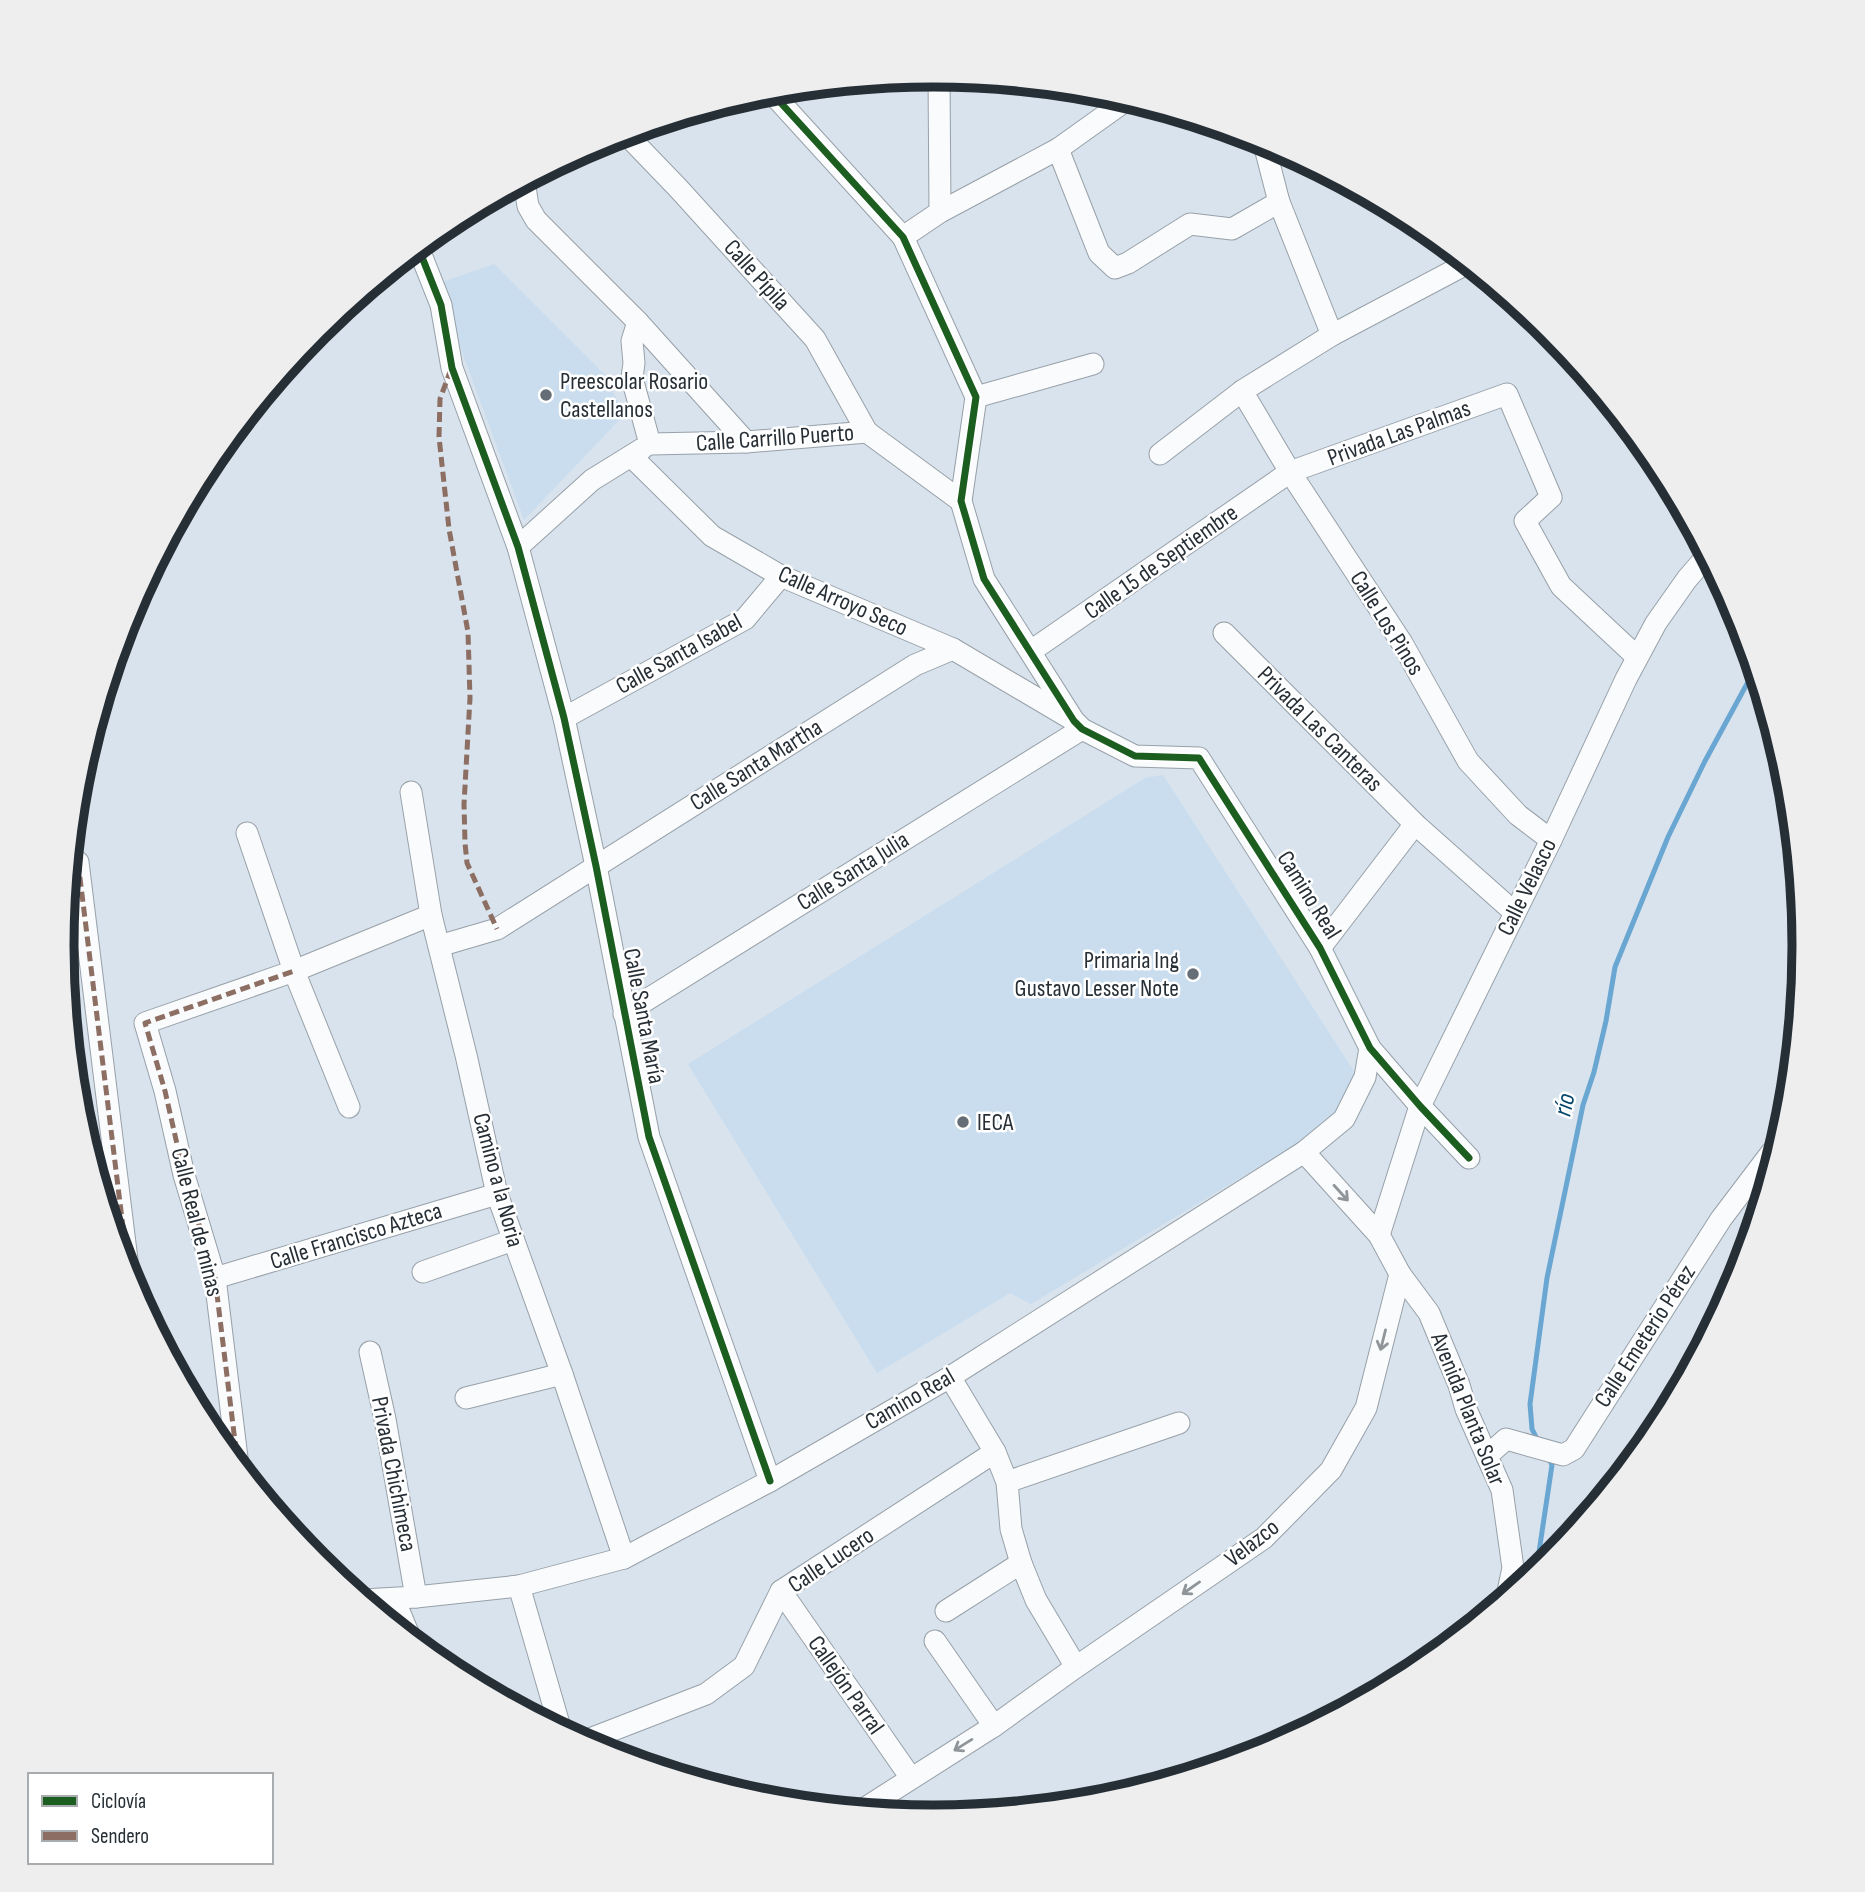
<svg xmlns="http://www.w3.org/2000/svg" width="1865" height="1892" viewBox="0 0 1865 1892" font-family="'Sofia Sans Condensed',sans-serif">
<rect width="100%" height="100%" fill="#d8e3ed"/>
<g fill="#c9ddee">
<path d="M494 264 605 375 624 415 524 520 437 284Z"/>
<path d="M1163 775 1355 1073 1341 1108 1323 1128 1031 1304 1010 1293 877 1373 688 1064 1145 778Z"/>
</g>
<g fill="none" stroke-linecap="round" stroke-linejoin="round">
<g stroke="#69a6d2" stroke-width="5">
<path d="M1539 1443 1532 1429 1530 1404 1547 1278 1583 1105 1594 1072 1606 1021 1615 967 1668 837 1705 761 1755 669"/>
<path d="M1536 1572 1552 1465 1548 1457"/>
</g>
<g stroke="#98a0a8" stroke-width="23">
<g id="street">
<path d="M939 75 940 212"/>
<path d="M770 91 903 237 976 397 961 501 984 579 1074 721 1082 729 1135 756 1199 758 1320 948 1370 1048 1420 1106 1469 1158"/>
<path d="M625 133 678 188 815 339 867 432"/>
<path d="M1263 140 1279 202 1332 335"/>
<path d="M1058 149 1099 253 1115 268 1128 263 1190 224 1232 229 1279 202"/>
<path d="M524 181 528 206 536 220 638 322 746 442"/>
<path d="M903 237 940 212 1058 149 1128 99"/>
<path d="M418 247 441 305 452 368 518 547 564 718 596 866 649 1137 770 1481"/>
<path d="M638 322 632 341 634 363 632 378 650 444"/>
<path d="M1242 391 1290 472 1402 643 1468 761 1518 815 1551 840"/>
<path d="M976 397 1093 364"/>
<path d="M650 444 746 442 867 432 961 501"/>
<path d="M1160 454 1242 391 1332 335 1468 263"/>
<path d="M631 456 712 536 781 576 953 649 1070 718"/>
<path d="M518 547 592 480 642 449"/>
<path d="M1224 633 1415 824 1514 912"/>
<path d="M1031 651 1290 472 1507 394 1551 497 1525 521 1561 586 1637 657"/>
<path d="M564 718 745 619 781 576"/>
<path d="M411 792 431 915 466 1055 497 1194 562 1374 624 1558"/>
<path d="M247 833 294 971 349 1107"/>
<path d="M78 862 130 1284"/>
<path d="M439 946 497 929 915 665 953 649"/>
<path d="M1320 948 1415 824"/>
<path d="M624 1014 1082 729"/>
<path d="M1304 1152 1379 1235 1400 1274 1429 1313 1459 1385 1466 1409 1502 1490 1513 1568 1507 1596"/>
<path d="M1379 1235 1420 1106 1551 840 1626 679 1656 623 1687 579 1707 556"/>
<path d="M423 1272 513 1240"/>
<path d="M215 1278 497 1194"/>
<path d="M370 1352 385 1419 416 1597"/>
<path d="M950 1377 995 1452 1007 1482 1011 1529 1021 1563 1036 1600 1076 1667"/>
<path d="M466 1398 562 1374"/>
<path d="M1487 1456 1506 1439 1563 1455 1574 1449 1721 1219 1771 1153 1778 1147"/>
<path d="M238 1466 215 1278 184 1175 165 1091 145 1023 294 971 431 915"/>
<path d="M1007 1482 1179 1423"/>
<path d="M519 1586 561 1731"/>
<path d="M781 1591 911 1778"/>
<path d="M394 1599 411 1640"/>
<path d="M363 1600 416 1597 519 1586 624 1558 770 1481 950 1377 1304 1152 1344 1119 1365 1077 1370 1048"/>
<path d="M946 1611 1021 1563"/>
<path d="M935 1641 994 1726"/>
<path d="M582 1742 706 1694 744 1666 781 1591 995 1452"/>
<path d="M862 1810 994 1726 1076 1667 1264 1538 1331 1470 1366 1408 1400 1274"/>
</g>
</g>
<use href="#street" stroke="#f9fbfc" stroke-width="21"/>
<g stroke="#8d6e63" stroke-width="5" stroke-dasharray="10 5" stroke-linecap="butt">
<path d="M451 369 440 399 439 437 449 529 468 632 470 698 464 804 465 843 467 863 497 929"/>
<path d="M78 862 130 1284"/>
<path d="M238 1466 215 1278 184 1175 165 1091 145 1023 294 971"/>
</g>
<g stroke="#fff" stroke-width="11">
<g id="cycleway">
<path d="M770 91 903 237 976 397 961 501 984 579 1074 721 1082 729 1135 756 1199 758 1320 948 1370 1048 1420 1106 1469 1158"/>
<path d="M418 247 441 305 452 368 518 547 564 718 596 866 649 1137 770 1481"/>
</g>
</g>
<use href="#cycleway" stroke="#1b5e20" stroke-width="7"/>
</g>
<defs><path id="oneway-shaft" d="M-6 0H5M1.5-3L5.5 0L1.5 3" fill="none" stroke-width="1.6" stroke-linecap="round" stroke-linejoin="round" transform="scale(1.75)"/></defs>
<g stroke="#909599">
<use href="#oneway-shaft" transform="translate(1341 1193) rotate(48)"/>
<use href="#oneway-shaft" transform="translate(1383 1340) rotate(104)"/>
<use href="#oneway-shaft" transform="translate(1191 1588) rotate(145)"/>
<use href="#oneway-shaft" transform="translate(963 1745) rotate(148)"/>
</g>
<g fill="#656e76" stroke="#fff" stroke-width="2.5">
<circle cx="546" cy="395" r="7"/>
<circle cx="1193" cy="974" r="7"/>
<circle cx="963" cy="1122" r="7"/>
</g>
<g text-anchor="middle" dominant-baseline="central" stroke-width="5" stroke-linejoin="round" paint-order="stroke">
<g font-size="24" fill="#272f36" stroke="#fff">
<text transform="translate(757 275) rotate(48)">Calle Pípila</text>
<text transform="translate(1399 433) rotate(-20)">Privada Las Palmas</text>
<text transform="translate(775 438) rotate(-4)">Calle Carrillo Puerto</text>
<text transform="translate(1161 562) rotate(-35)">Calle 15 de Septiembre</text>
<text transform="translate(843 601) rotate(24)">Calle Arroyo Seco</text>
<text transform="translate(1387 623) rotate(58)">Calle Los Pinos</text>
<text transform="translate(679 654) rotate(-29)">Calle Santa Isabel</text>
<text transform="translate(1320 729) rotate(45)">Privada Las Canteras</text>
<text transform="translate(756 765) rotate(-32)">Calle Santa Martha</text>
<text transform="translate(853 871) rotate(-32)">Calle Santa Julia</text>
<text transform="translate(1527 887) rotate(-64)">Calle Velasco</text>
<text transform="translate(1309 895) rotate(58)">Camino Real</text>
<text transform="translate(644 1016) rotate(79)">Calle Santa María</text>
<text transform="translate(498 1180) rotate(75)">Camino a la Noria</text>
<text transform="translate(197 1222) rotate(76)">Calle Real de minas</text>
<text transform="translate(356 1236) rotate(-17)">Calle Francisco Azteca</text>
<text transform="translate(1645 1336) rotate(-57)">Calle Emeterio Pérez</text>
<text transform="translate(910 1399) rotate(-30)">Camino Real</text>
<text transform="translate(1468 1409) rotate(68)">Avenida Planta Solar</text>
<text transform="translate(394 1474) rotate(79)">Privada Chichimeca</text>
<text transform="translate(1252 1543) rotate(-38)">Velazco</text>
<text transform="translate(831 1560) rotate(-34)">Calle Lucero</text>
<text transform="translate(846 1685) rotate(55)">Callejón Parral</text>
</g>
<g font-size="24" fill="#272f36" stroke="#fff" text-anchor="start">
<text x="560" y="381">Preescolar Rosario<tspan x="560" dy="28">Castellanos</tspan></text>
<text x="1179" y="960" text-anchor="end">Primaria Ing<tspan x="1179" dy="28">Gustavo Lesser Note</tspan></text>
<text x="977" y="1122">IECA</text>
</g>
<g font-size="26" font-style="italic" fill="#07486f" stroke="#fff">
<text transform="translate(1565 1105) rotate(-78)">río</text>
</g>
</g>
<path d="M0 0H1865V1892H0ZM74 946a859 859 0 1 1 1718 0a859 859 0 1 1-1718 0Z" fill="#eeeeef" fill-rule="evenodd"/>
<path fill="none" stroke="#272f36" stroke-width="9" d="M74 946a859 859 0 1 1 1718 0a859 859 0 1 1-1718 0Z"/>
<rect x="28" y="1773" width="245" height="91" fill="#ffffff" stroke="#a9acaf" stroke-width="2"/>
<rect x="42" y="1796" width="35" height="10" fill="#1b5e20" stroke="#a9acaf" stroke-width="2"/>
<text x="91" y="1808" font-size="21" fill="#272f36">Ciclovía</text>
<rect x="42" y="1831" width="35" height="10" fill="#8d6e63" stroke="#a9acaf" stroke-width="2"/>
<text x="91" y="1843" font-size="21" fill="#272f36">Sendero</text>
</svg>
